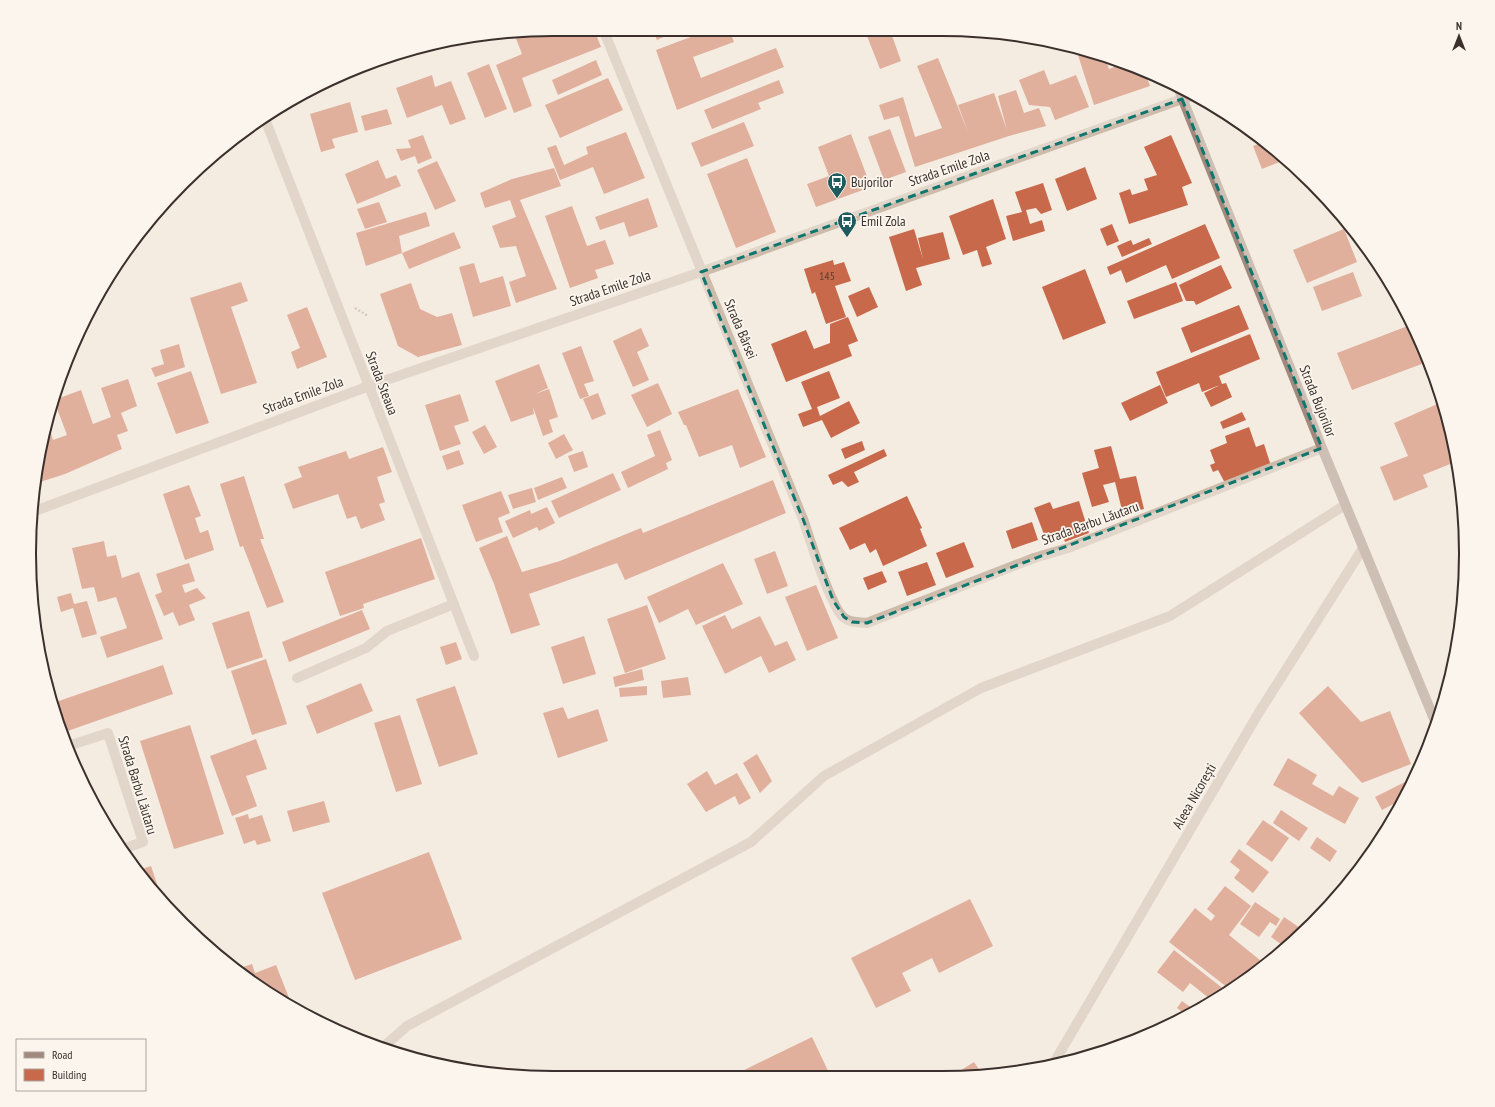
<svg xmlns="http://www.w3.org/2000/svg" width="1495" height="1107" viewBox="0 0 1495 1107" font-family="'PT Sans Narrow',sans-serif">
<rect width="100%" height="100%" fill="#f4ebe1"/>
<g fill="#c8694b">
<path d="M554 29H594L601 47 522 78 532 106 514 113 496 65 522 54 515 36 524 33Z"/>
<path d="M652 29H681L657 40Z"/>
<path d="M712 29H729L734 42 693 57 701 78 776 48 784 67 677 110 656 50Z"/>
<path d="M884 30H890L901 61 880 69 867 36Z"/>
<path d="M1080 48 1105 57 1109 69 1122 64 1145 72 1150 86 1094 105 1076 49Z"/>
<path d="M938 58 968 132 958 105 994 93 1007 130 998 96 1016 90 1024 113 1039 108 1046 126 1009 136 915 167 899 116 884 120 879 105 903 97 915 137 942 128 917 66Z"/>
<path d="M596 60 602 75 558 95 552 80Z"/>
<path d="M489 64 507 109 485 118 467 73Z"/>
<path d="M1044 70 1050 85 1076 75 1089 107 1055 120 1050 107 1029 105 1019 80Z"/>
<path d="M432 75 435 87 451 81 466 119 450 125 442 105 407 118 396 88Z"/>
<path d="M608 78 623 110 560 138 545 105Z"/>
<path d="M779 80 784 93 758 103 761 109 712 129 704 110Z"/>
<path d="M350 102 358 132 332 139 335 148 321 152 310 114Z"/>
<path d="M387 109 392 124 365 131 361 116Z"/>
<path d="M744 122 754 146 701 167 691 143Z"/>
<path d="M890 129 906 172 884 180 868 137Z"/>
<path d="M626 132 645 178 604 194 593 167 560 180 547 148 556 145 564 165 588 154 586 147Z"/>
<path d="M851 134 871 187 816 207 807 184 829 176 818 147Z"/>
<path d="M423 135 432 158 418 164 415 156 401 161 396 149 411 148 408 140Z"/>
<path d="M1171 135 1192 183 1182 187 1188 205 1129 224 1119 193 1130 189 1132 195 1148 190 1144 179 1157 175 1144 147Z"/>
<path d="M1263 142 1285 160 1262 169 1253 146Z"/>
<path d="M747 158 776 232 736 248 707 174Z"/>
<path d="M378 160 386 179 396 175 401 186 357 204 345 174Z"/>
<path d="M437 161 456 201 435 210 417 170Z"/>
<path d="M1085 167 1097 199 1067 211 1055 179Z"/>
<path d="M554 168 561 186 520 200 557 289 516 303 509 282 526 276 516 246 500 248 492 226 516 217 510 200 485 208 480 193 512 179Z"/>
<path d="M1043 183 1052 210 1041 214 1036 208 1026 210 1030 224 1042 220 1045 231 1013 241 1006 216 1022 212 1015 192Z"/>
<path d="M648 198 658 227 629 237 624 222 600 230 595 217Z"/>
<path d="M993 199 1006 239 986 247 992 264 982 267 977 250 963 255 949 216Z"/>
<path d="M379 202 387 222 365 229 357 209Z"/>
<path d="M572 206 587 246 605 240 614 264 595 270 598 278 570 288 545 216Z"/>
<path d="M426 212 430 226 399 236 402 253 366 266 356 233Z"/>
<path d="M1112 224 1119 241 1107 246 1100 229Z"/>
<path d="M1205 224 1220 258 1172 279 1166 265 1126 283 1121 270 1110 275 1107 267Z"/>
<path d="M914 229 923 259 918 238 943 232 950 259 916 268 922 285 906 291 889 237Z"/>
<path d="M1344 229 1357 262 1307 283 1293 250Z"/>
<path d="M454 232 461 248 409 269 402 253Z"/>
<path d="M1149 238 1152 244 1122 257 1117 246 1131 240 1133 245Z"/>
<path d="M833 260 834 265 844 262 851 281 835 286 846 317 826 324 815 292 812 294 804 269Z"/>
<path d="M474 263 480 283 503 276 511 306 473 317 459 267Z"/>
<path d="M1221 265 1232 288 1196 305 1194 301H1186L1179 285Z"/>
<path d="M1085 269 1106 323 1063 340 1042 287Z"/>
<path d="M1353 272 1362 296 1322 311 1313 287Z"/>
<path d="M241 282 248 301 231 307 257 383 221 394 190 298Z"/>
<path d="M1176 282 1183 301 1134 319 1127 301Z"/>
<path d="M411 283 420 309 437 317 452 313 462 345 418 357 398 346 380 294Z"/>
<path d="M869 287 878 307 857 317 848 296Z"/>
<path d="M1239 305 1249 329 1191 353 1181 328Z"/>
<path d="M307 307 327 357 297 369 291 352 300 348 287 315Z"/>
<path d="M848 317 858 341 848 345 852 356 786 382 771 344 806 330 814 349 830 343V324Z"/>
<path d="M1413 324 1427 362 1352 390 1337 353Z"/>
<path d="M641 328 649 346 637 352 649 380 633 387 613 341Z"/>
<path d="M1250 334 1260 359 1219 376 1222 384 1226 383 1232 397 1211 407 1204 393 1220 385 1202 392 1199 383 1166 397 1156 372Z"/>
<path d="M179 344 185 367 155 377 151 368 164 364 160 350Z"/>
<path d="M581 346 594 381 584 384 589 396 580 399 562 353Z"/>
<path d="M539 364 548 388 535 394 549 389 558 417 549 420 553 432 543 436 533 407 534 414 511 422 495 381Z"/>
<path d="M191 371 209 423 176 434 157 383Z"/>
<path d="M829 371 840 398 817 407 820 416 849 401 860 423 831 438 822 420 803 427 798 414 812 409 801 382Z"/>
<path d="M128 379 137 406 121 413 128 431 117 435 122 449 65 474 37 483 39 451 48 424 53 440 67 435 55 403 57 399 81 390 93 424 111 417 101 388Z"/>
<path d="M658 383 672 414 647 427 631 395Z"/>
<path d="M1160 385 1168 403 1130 421 1121 403Z"/>
<path d="M738 389 766 457 740 468 732 445 699 457 686 425H684L678 412Z"/>
<path d="M598 393 606 414 592 420 583 399Z"/>
<path d="M460 394 469 421 454 426 461 444 440 451 425 405Z"/>
<path d="M1442 402 1448 418 1455 462 1423 475 1428 487 1394 501 1380 467 1408 456 1394 423Z"/>
<path d="M1242 412 1246 420 1223 429 1220 422Z"/>
<path d="M485 425 497 447 484 454 472 432Z"/>
<path d="M1249 427 1256 447 1264 444 1271 466 1225 483 1218 470 1213 472 1210 465 1215 463 1210 450 1227 443 1225 436Z"/>
<path d="M660 430 672 460 666 463 668 469 628 488 621 472 655 456 647 435Z"/>
<path d="M564 434 573 450 556 459 548 443Z"/>
<path d="M862 441 865 450 845 459 841 449Z"/>
<path d="M1111 446 1120 479 1136 476 1144 509 1123 514 1115 482 1103 485 1109 502 1092 507 1082 473 1099 468 1094 450Z"/>
<path d="M383 447 392 472 377 477 385 502 379 504 385 520 361 529 356 516 347 519 338 494 293 509 284 484 302 477 298 467 346 451 349 459Z"/>
<path d="M884 449 887 456 854 472 859 482 848 487 842 481 833 485 828 475Z"/>
<path d="M459 450 464 464 447 470 442 456Z"/>
<path d="M583 451 588 467 574 472 568 456Z"/>
<path d="M613 473 621 490 559 518 551 501Z"/>
<path d="M244 476 264 539H260L284 602 267 608 243 546 240 547 220 484Z"/>
<path d="M562 477 567 488 538 500 534 488Z"/>
<path d="M773 480 786 513 625 580 617 563 529 594 540 625 511 634 494 584 479 548 507 536 522 572 560 561 641 528 643 533Z"/>
<path d="M189 485 201 516 195 518 200 533 208 530 214 550 185 560 163 494Z"/>
<path d="M532 488 536 502 513 509 508 495Z"/>
<path d="M501 491 510 513 498 518 503 532 476 542 462 505Z"/>
<path d="M907 496 922 528 920 529 927 546 883 566 876 549 870 553 865 543 850 550 839 528Z"/>
<path d="M1079 501 1089 533 1065 542 1061 531 1045 537 1034 508 1050 502 1053 509Z"/>
<path d="M547 507 555 523 539 531 537 527 513 538 505 521 530 510 531 514Z"/>
<path d="M1032 522 1038 540 1012 549 1006 531Z"/>
<path d="M421 538 435 579 363 604 364 608 340 616 325 572Z"/>
<path d="M104 541 107 557 116 555 122 578 139 572 163 639 107 658 100 637 127 628 116 597 98 602 94 587 82 589 72 548Z"/>
<path d="M964 542 974 567 946 578 936 553Z"/>
<path d="M775 551 788 586 767 594 754 559Z"/>
<path d="M927 562 936 585 907 596 898 572Z"/>
<path d="M189 563 195 581 182 585 185 593 197 588 206 598 189 605 195 620 179 626 173 612 164 616 155 595 162 592 156 574Z"/>
<path d="M723 563 743 604 696 625 688 609 659 623 647 597Z"/>
<path d="M882 571 887 582 868 590 863 578Z"/>
<path d="M816 585 838 638 807 651 785 597Z"/>
<path d="M71 593 74 604 87 601 97 634 82 638 73 608 61 612 57 597Z"/>
<path d="M647 605 666 659 625 673 607 619Z"/>
<path d="M362 610 370 629 289 662 282 642Z"/>
<path d="M249 611 263 657 227 669 212 623Z"/>
<path d="M725 615 732 629 760 616 775 646 787 641 796 660 769 673 761 656 725 674 702 626Z"/>
<path d="M584 636 596 674 563 684 551 647Z"/>
<path d="M456 642 462 659 446 665 440 647Z"/>
<path d="M266 659 287 724 252 735 231 671Z"/>
<path d="M46 665 54 684 50 686Z"/>
<path d="M163 665 173 694 62 733 57 722 53 703Z"/>
<path d="M642 669 644 680 615 687 613 677Z"/>
<path d="M688 677 691 695 663 698 661 681Z"/>
<path d="M361 683 373 711 317 734 306 706Z"/>
<path d="M455 686 478 754 439 767 416 699Z"/>
<path d="M647 686V695L620 697 619 688Z"/>
<path d="M1328 686 1361 722 1390 711 1411 764 1362 783 1299 713Z"/>
<path d="M563 707 568 719 598 709 608 741 558 758 543 713Z"/>
<path d="M400 715 422 784 396 792 374 723Z"/>
<path d="M190 725 224 834 174 849 140 741Z"/>
<path d="M256 739 267 769 246 776 257 806 232 816 210 756Z"/>
<path d="M757 754 772 781 760 793 743 763Z"/>
<path d="M1288 758 1317 775 1312 784 1333 796 1339 786 1359 798 1345 824 1273 785Z"/>
<path d="M707 771 715 785 737 773 751 798 739 805 735 796 706 812 687 784Z"/>
<path d="M1413 778 1403 799 1382 810 1375 797Z"/>
<path d="M324 801 330 822 293 832 287 811Z"/>
<path d="M1281 810 1308 828 1299 841 1273 823Z"/>
<path d="M248 814 249 819 262 815 271 841 257 845 255 840 244 844 235 818Z"/>
<path d="M1263 820 1289 838 1272 862 1246 844Z"/>
<path d="M1317 837 1337 851 1330 862 1310 848Z"/>
<path d="M1239 849 1269 872 1253 893 1234 878 1240 870 1230 862Z"/>
<path d="M429 852 462 939 355 980 322 893Z"/>
<path d="M151 866 162 899 136 871Z"/>
<path d="M1225 886 1251 906 1229 935 1266 965 1261 970 1228 988 1169 942 1195 908 1211 921 1215 916 1207 909Z"/>
<path d="M970 899 993 946 939 973 932 958 902 973 911 991 876 1008 851 958Z"/>
<path d="M1255 902 1280 919 1276 926 1270 922 1259 937 1240 924Z"/>
<path d="M1284 917 1303 930 1285 947 1271 937Z"/>
<path d="M1174 950 1225 990 1210 999 1190 983 1183 992 1157 972Z"/>
<path d="M252 964 255 973 276 965 293 1008 241 972 240 968Z"/>
<path d="M1182 1001 1193 1009 1185 1014 1177 1008Z"/>
<path d="M812 1037 830 1075H739L738 1073Z"/>
<path d="M974 1062 982 1074H955Z"/>
</g>
<g fill="none" stroke-linecap="round" stroke-linejoin="round">
<path stroke="#b9a596" stroke-width="2.5" stroke-dasharray="2 2" stroke-linecap="butt" d="M355 308 368 316"/>
<g stroke="#cdbbac" stroke-width="10">
<path d="M297 678 366 648 387 631 454 604"/>
<path d="M68 746 108 733 143 842 122 849"/>
<path d="M381 1049 407 1026 751 842 824 776 981 688 1170 616 1345 505"/>
</g>
<g stroke="#cdbbac" stroke-width="10">
<path d="M603 29 803 519C810 539 830 605 843 617 850 623 858 622 867 623L1034 558 1068 548 1322 448"/>
<path d="M265 119 474 656"/>
<path d="M35 511 369 386 701 272 1182 99"/>
<path d="M1055 1061 1258 714 1363 548"/>
</g>
<g stroke="#a18a7d" stroke-width="10">
<path d="M1177 85 1322 448 1437 726"/>
<path d="M1182 99 1194 95"/>
</g>
</g>
<path d="M0 0H1495V1107H0ZM1182 99 1322 448 867 623 852 622 844 617 833 600 803 519 701 272Z" fill="#f4ebe1" fill-opacity=".55" fill-rule="evenodd"/>
<path fill="none" stroke="#0f766e" stroke-width="3" stroke-dasharray="8 5" stroke-linejoin="round" d="M1182 99 1322 448 867 623 852 622 844 617 833 600 803 519 701 272Z"/>
<defs>
<g id="bus-pin" transform="scale(1)"><path d="M0 17L-7.5 6A9.5 9.5 0 1 1 7.5 6Z" fill="#1f5a5e" stroke="#fbf5ee"/><path d="M-5-6H5V4H4V6H2V4H-2V6H-4V4H-5ZM-3.5-4V0h7V-4ZM-3.5 1.2v1.5H-2V1.2ZM2 1.2v1.5H3.5V1.2Z" fill="#fff"/></g>
</defs>
<g fill-rule="evenodd">
<use href="#bus-pin" x="837" y="182"/>
<use href="#bus-pin" x="847" y="221"/>
</g>
<g text-anchor="middle" dominant-baseline="central" stroke-width="3.5" stroke-linejoin="round" paint-order="stroke">
<g font-size="12" fill="#5e3e33">
<text x="827" y="275">145</text>
</g>
<g font-size="14" fill="#3b302b" stroke="#fbf5ee">
<text transform="translate(949 168) rotate(-19)">Strada Emile Zola</text>
<text transform="translate(610 288) rotate(-19)">Strada Emile Zola</text>
<text transform="translate(741 329) rotate(67)">Strada Bârsei</text>
<text transform="translate(382 383) rotate(69)">Strada Steaua</text>
<text transform="translate(303 395) rotate(-20)">Strada Emile Zola</text>
<text transform="translate(1318 401) rotate(68)">Strada Bujorilor</text>
<text transform="translate(1090 523) rotate(-20)">Strada Barbu Lăutaru</text>
<text transform="translate(138 785) rotate(73)">Strada Barbu Lăutaru</text>
<text transform="translate(1194 796) rotate(-60)">Aleea Nicorești</text>
</g>
<g font-size="14" fill="#3b302b" stroke="#fbf5ee" text-anchor="start">
<text x="851" y="182">Bujorilor</text>
<text x="861" y="221">Emil Zola</text>
</g>
</g>
<path d="M0 0H1495V1107H0ZM553 36H942A517 517 0 0 1 1459 553V554A517 517 0 0 1 942 1071H553A517 517 0 0 1 36 554V553A517 517 0 0 1 553 36Z" fill="#fbf5ee" fill-rule="evenodd"/>
<path fill="none" stroke="#3b302b" stroke-width="2" d="M553 36H942A517 517 0 0 1 1459 553V554A517 517 0 0 1 942 1071H553A517 517 0 0 1 36 554V553A517 517 0 0 1 553 36Z"/>
<rect x="16" y="1039" width="130" height="52" fill="#fbf5ee" stroke="#aea6a0"/>
<rect x="24" y="1052" width="20" height="6" fill="#a18a7d" stroke="#aea6a0"/>
<text x="52" y="1059" font-size="12" fill="#3b302b">Road</text>
<rect x="24" y="1069" width="20" height="12" fill="#c8694b" stroke="#aea6a0"/>
<text x="52" y="1079" font-size="12" fill="#3b302b">Building</text>
<g transform="translate(1459 36)" stroke="#fbf5ee" stroke-width="3" paint-order="stroke">
<path d="M0-3L7 15L0 10L-7 15Z" fill="#3b302b"/>
<text y="-6" font-size="11" font-weight="bold" text-anchor="middle" fill="#3b302b">N</text>
</g>
</svg>
